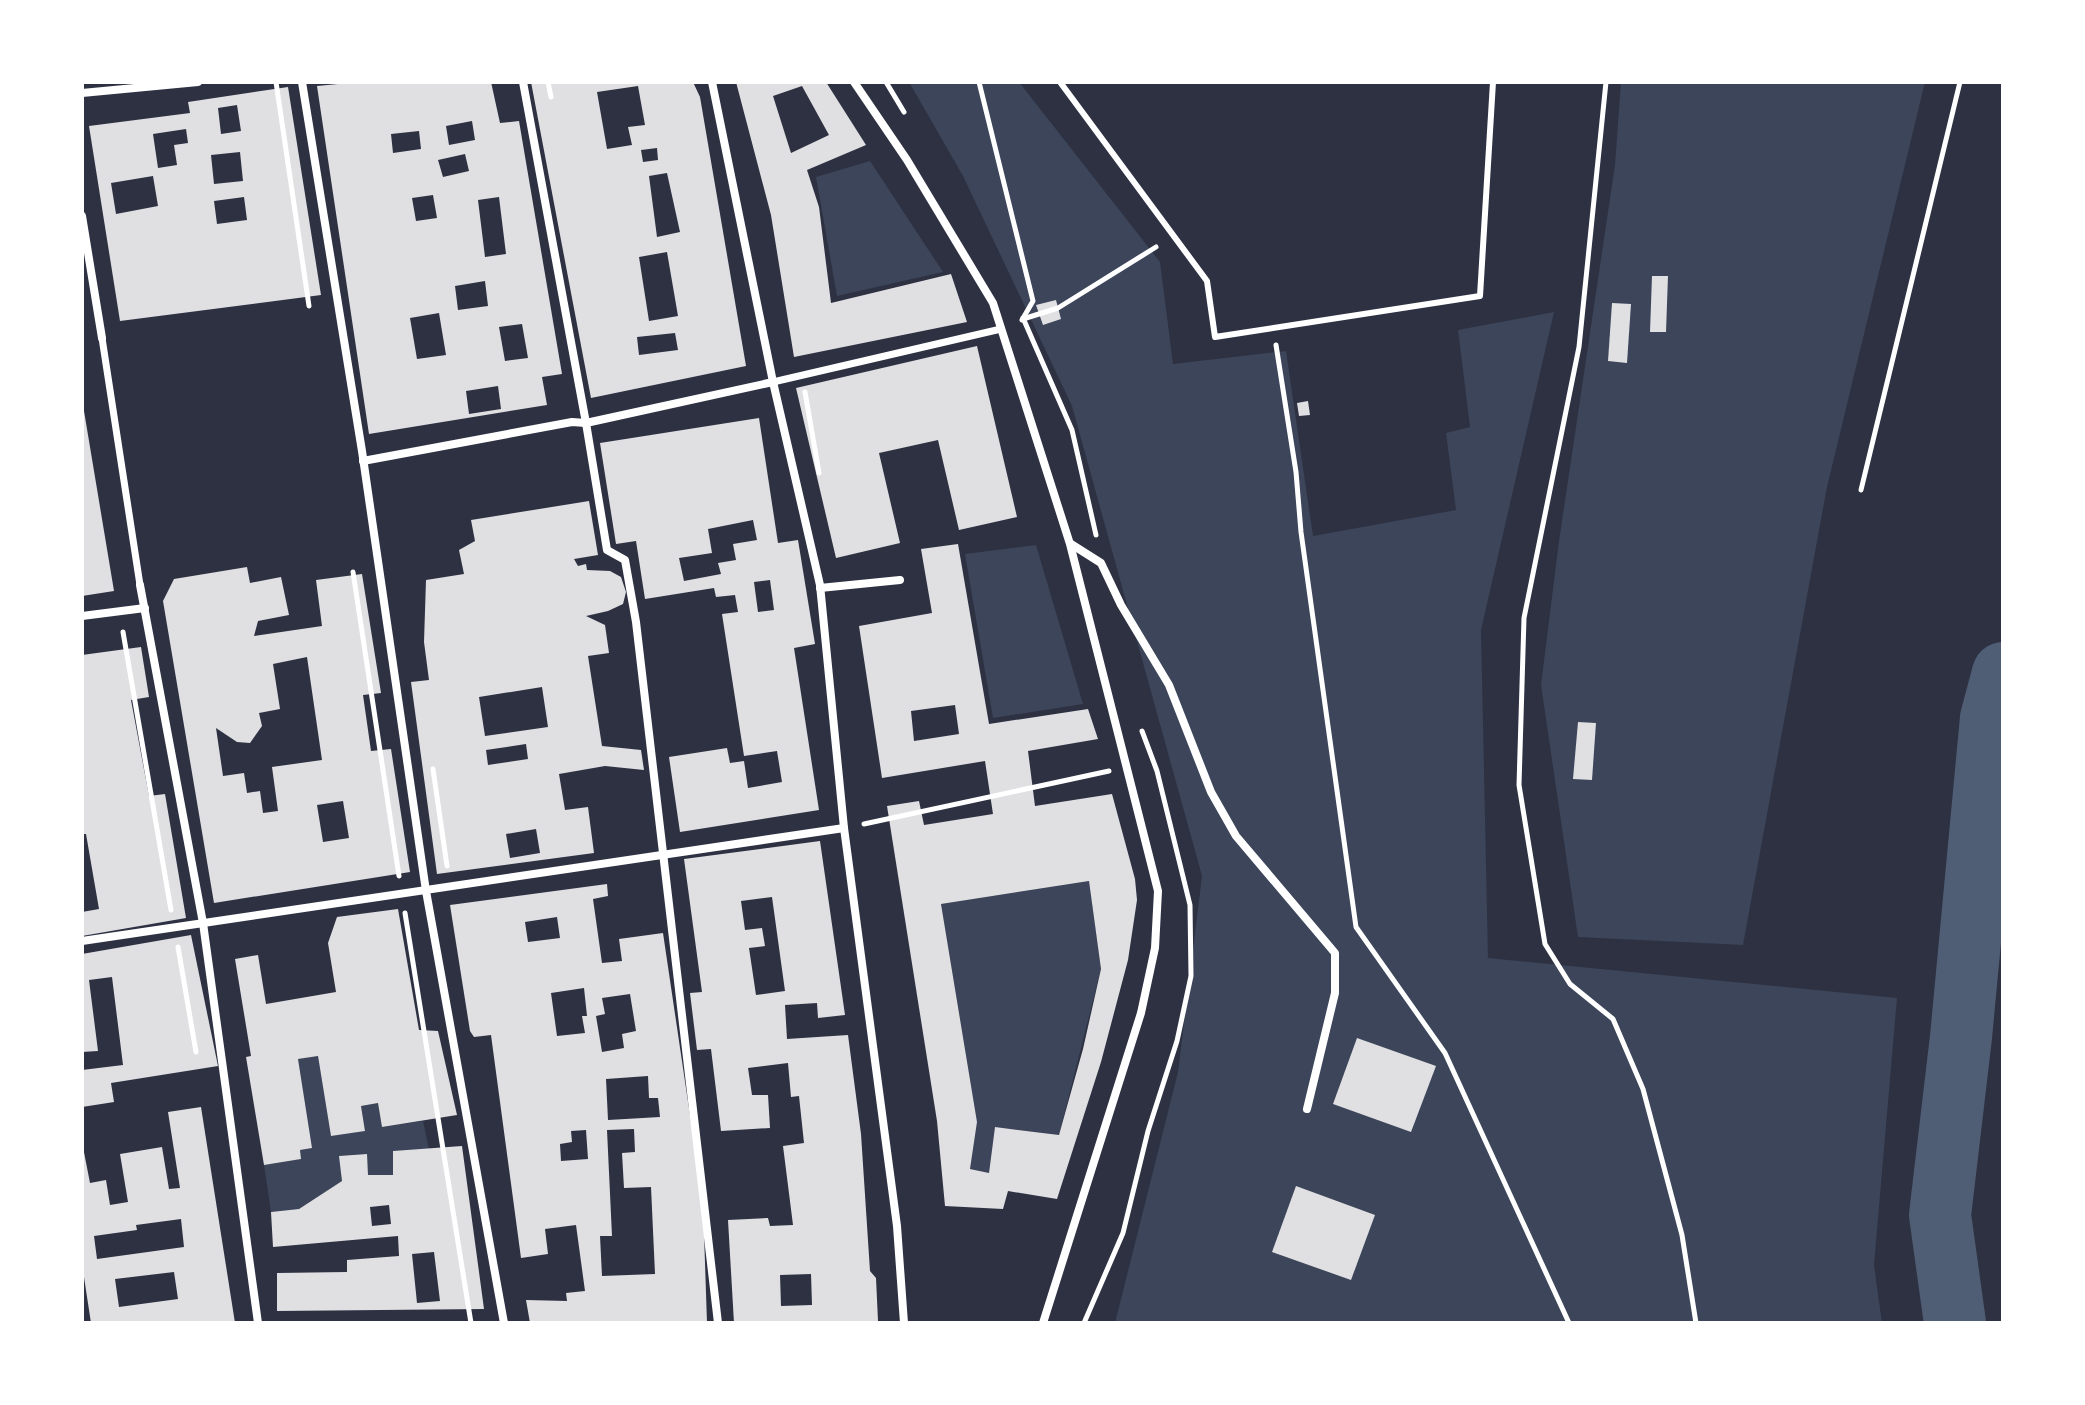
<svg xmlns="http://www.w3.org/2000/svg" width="2085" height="1405" viewBox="0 0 2085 1405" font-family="'Noto Sans',sans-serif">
<rect width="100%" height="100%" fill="#2d3142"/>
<g fill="#3c4559">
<path d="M909 82H1019L1160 262 1173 364 1286 351 1313 536 1456 510 1446 433 1470 427 1458 330 1554 312 1481 630 1488 958 1897 998 1874 1265 1882 1323H1115L1178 1072 1202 876 1072 406 963 176Z"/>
<path d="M1621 82H1925L1827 487 1743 945 1578 937 1541 685 1559 541 1615 165Z"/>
<path d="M870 161 943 272 837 296 816 177Z"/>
<path d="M1036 545 1083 704 993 718 965 554Z"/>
<path d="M1089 881 1101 969 1059 1135 995 1127 989 1173 970 1169 977 1122 941 904Z"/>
<path d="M318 1056 331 1136 365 1131 361 1106 378 1103 382 1127 423 1121 429 1149 393 1151V1175H368L366 1154 340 1156 342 1181 299 1209 271 1212 264 1165 300 1159V1150L312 1148 298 1059Z"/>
</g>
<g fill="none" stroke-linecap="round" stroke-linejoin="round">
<path stroke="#4f5d75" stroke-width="62" d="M1955 1323 1940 1215 1961 1037 1991 718 2003 673"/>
</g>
<g fill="#e0e0e3" fill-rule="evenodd">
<path d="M359 82H491L500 123 519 121 562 374 542 377 547 405 369 434 317 86ZM472 121 475 140 449 145 446 126ZM419 131 421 149 393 153 391 134ZM465 154 469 171 443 177 438 160ZM433 195 437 218 416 221 412 198ZM499 197 506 254 485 257 478 200ZM485 281 488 306 458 310 455 286ZM439 313 446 355 417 359 410 318ZM522 324 528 358 505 361 499 327ZM498 386 501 409 469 414 466 391Z"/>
<path d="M531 82H693L700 97 746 366 591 398ZM638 86 645 125 628 127 632 145 607 149 597 92ZM657 148 658 160 643 162 641 150ZM667 173 680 232 657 237 649 176ZM667 252 678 316 649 321 639 257ZM675 333 678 350 639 355 637 337Z"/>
<path d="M736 82H826L866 145 807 170 819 207 831 303 951 274 967 322 794 357 771 215ZM802 86 829 135 791 153 773 96Z"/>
<path d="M288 87 321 295 120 321 89 126 190 113 188 102ZM237 105 241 131 221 134 218 108ZM186 129 188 143 174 145 177 165 158 168 153 134ZM240 152 243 181 214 184 211 155ZM153 176 158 206 116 214 111 183ZM244 197 247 220 217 224 214 201Z"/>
<path d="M1652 276H1668L1666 332H1650Z"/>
<path d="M1056 300 1061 319 1043 325 1036 305Z"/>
<path d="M1612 303 1631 304 1627 363 1608 361Z"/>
<path d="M977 346 1017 517 959 530 938 440 879 453 900 543 836 558 796 388Z"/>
<path d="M82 399 114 591 82 596Z"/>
<path d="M1308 401 1310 415 1299 416 1297 403Z"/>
<path d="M759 418 778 543 798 540 815 644 794 648 819 810 680 832 669 757 727 748 730 763 744 761 748 788 782 782 777 751 744 756 722 614 738 612 735 595 716 597 714 588 645 599 636 541 616 544 600 443ZM753 520 757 540 733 544 736 560 718 563 721 574 684 581 679 558 712 553 708 529ZM770 580 774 610 758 612 754 582Z"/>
<path d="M589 501 598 555 574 559 578 566 586 564 587 570 610 571 621 577 626 592 623 604 608 611 586 616 605 625 609 653 588 656 602 746 641 750 644 770 605 766 559 774 565 810 588 807 594 853 437 874 411 682 429 680 424 642 426 580 464 574 459 550 475 541 471 520ZM542 687 548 727 485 736 479 697ZM526 744 528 759 488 765 486 750ZM536 829 540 853 510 858 506 834Z"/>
<path d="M958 544 989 724 1088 709 1098 739 1028 751 1035 806 1112 794 1135 879 1137 900 1128 960 1101 1062 1057 1199 1008 1191 1003 1209 945 1206 937 1121 887 806 919 801 924 825 993 814 985 761 882 778 859 626 932 613 921 549ZM955 705 959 734 914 741 911 711ZM1089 881 1101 969 1083 1049 1059 1135 995 1127 989 1173 970 1169 977 1122 941 904Z"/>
<path d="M247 567 250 583 281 577 289 615 258 621 254 636 322 626 316 580 362 574 381 693 363 695 371 751 391 749 410 872 214 903 163 601 174 579ZM307 657 322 760 272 767 278 811 263 813 260 791 247 793 244 773 223 776 216 728 237 742 250 743 262 726 259 713 280 709 273 664ZM343 801 349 838 323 842 317 805Z"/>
<path d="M141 647 149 697 131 700 149 796 165 794 186 918 82 936V912L99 909 86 834H82V817H84L82 655Z"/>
<path d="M1578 722 1596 723 1592 780 1573 779Z"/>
<path d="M820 841 845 1015 818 1018 817 1003 785 1005 787 1039 848 1035 861 1134 870 1271 876 1278 878 1321 734 1323 728 1220 768 1218 770 1226 793 1225 783 1146 804 1143 799 1096 791 1097 788 1063 748 1068 752 1095H768L770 1128 721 1131 711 1049 697 1050 690 993 702 992 684 859ZM772 897 785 991 756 995 749 948 765 946 762 928 745 930 741 901ZM811 1274 812 1305 781 1306 780 1275Z"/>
<path d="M607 884 608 896 593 899 602 963 622 961 619 939 663 933 703 1203 707 1323H530L526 1300 567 1301 566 1293 585 1291 576 1225 545 1229 548 1254 521 1258 491 1035 474 1037 470 1031 450 905ZM557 917 560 938 528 942 525 922ZM584 988 587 1016H582L585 1033 557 1036 551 993ZM630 994 636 1031 622 1034 624 1048 602 1052 596 1016 605 1014 602 998ZM648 1076 649 1098H658L660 1117 608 1120 606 1079ZM634 1129 635 1152 622 1153 624 1188 651 1187 655 1274 602 1276 600 1236H612L607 1130ZM586 1130 588 1159 561 1161 560 1144 572 1142 571 1131Z"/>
<path d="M398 909 419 1030 438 1031 457 1115 382 1127 378 1103 361 1106 365 1131 331 1136 318 1056 298 1059 312 1148 300 1150 301 1159 264 1165 246 1057 251 1056 235 959 258 955 266 1004 336 992 328 943 337 917Z"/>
<path d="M191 935 218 1066 111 1083 114 1102 82 1107V1070L123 1065 112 977 89 980 98 1051 82 1052V954Z"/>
<path d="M1357 1038 1436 1066 1411 1132 1333 1104Z"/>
<path d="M201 1107 235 1323H91L82 1264V1142L90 1183 106 1180 110 1205 128 1202 120 1154 162 1147 169 1189 180 1188 168 1112ZM181 1219 184 1247 97 1259 94 1236 137 1230 136 1225ZM174 1272 178 1299 119 1307 115 1279Z"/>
<path d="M462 1146 484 1309 277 1311V1273L347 1272V1260L399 1256 398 1236 273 1247 271 1212 299 1209 342 1181 339 1156 367 1154 368 1175H393V1151ZM389 1205 391 1224 372 1226 370 1207ZM434 1252 440 1301 417 1303 412 1254Z"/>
<path d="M1296 1186 1375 1215 1351 1280 1272 1252Z"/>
</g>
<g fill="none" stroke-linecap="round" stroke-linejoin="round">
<g stroke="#fff" stroke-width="5">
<path d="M276 82 309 306"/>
<path d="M548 82 551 97"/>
<path d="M886 82 904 112"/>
<path d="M979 82 1033 301 1022 320"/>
<path d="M1606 82 1579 347 1524 618 1519 785 1545 944 1570 984 1613 1019 1643 1089 1682 1235 1696 1323"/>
<path d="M1023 318 1072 430 1096 535"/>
<path d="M1023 319 1058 308 1156 247"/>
<path d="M1276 345 1296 472 1301 532 1356 927 1445 1053 1569 1323"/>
<path d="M805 392 819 473"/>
<path d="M1861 490 1960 82"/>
<path d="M353 572 399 876"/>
<path d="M123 632 171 910"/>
<path d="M433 769 447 866"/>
<path d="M864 824 1109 771"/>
<path d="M405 913 471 1323"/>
<path d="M178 947 196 1052"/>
<path d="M1084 1323 1123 1233 1148 1131 1177 1041 1191 976 1190 905 1157 771 1142 731"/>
</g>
<path stroke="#fff" stroke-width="6" d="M1060 82 1207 281 1215 337 1480 296 1493 82"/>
<g stroke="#fff" stroke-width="7">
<path d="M102 338 140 585"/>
<path d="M773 382 1001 329"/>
</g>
<g stroke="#fff" stroke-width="8">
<path d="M302 82 362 451 426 891 504 1323"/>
<path d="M523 82 586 423 607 550 625 560 636 622 718 1323"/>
<path d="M712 82 773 382 820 585 844 828 897 1226 904 1323"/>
<path d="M854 82 907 160 993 303 1070 544 1158 891 1155 948 1141 1013 1043 1323"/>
<path d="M82 93 198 82"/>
<path d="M82 216 102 338"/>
<path d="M363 461 572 422 586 423 773 382"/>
<path d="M1071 544 1101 563 1121 605 1169 685 1211 792 1236 836 1335 953V993L1307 1109"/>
<path d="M140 585 203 923 258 1323"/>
<path d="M820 588 900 580"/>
<path d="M82 616 145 608"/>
<path d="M82 941 844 828"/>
</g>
</g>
<rect width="2085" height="1405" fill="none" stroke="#ffffff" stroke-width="168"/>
</svg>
